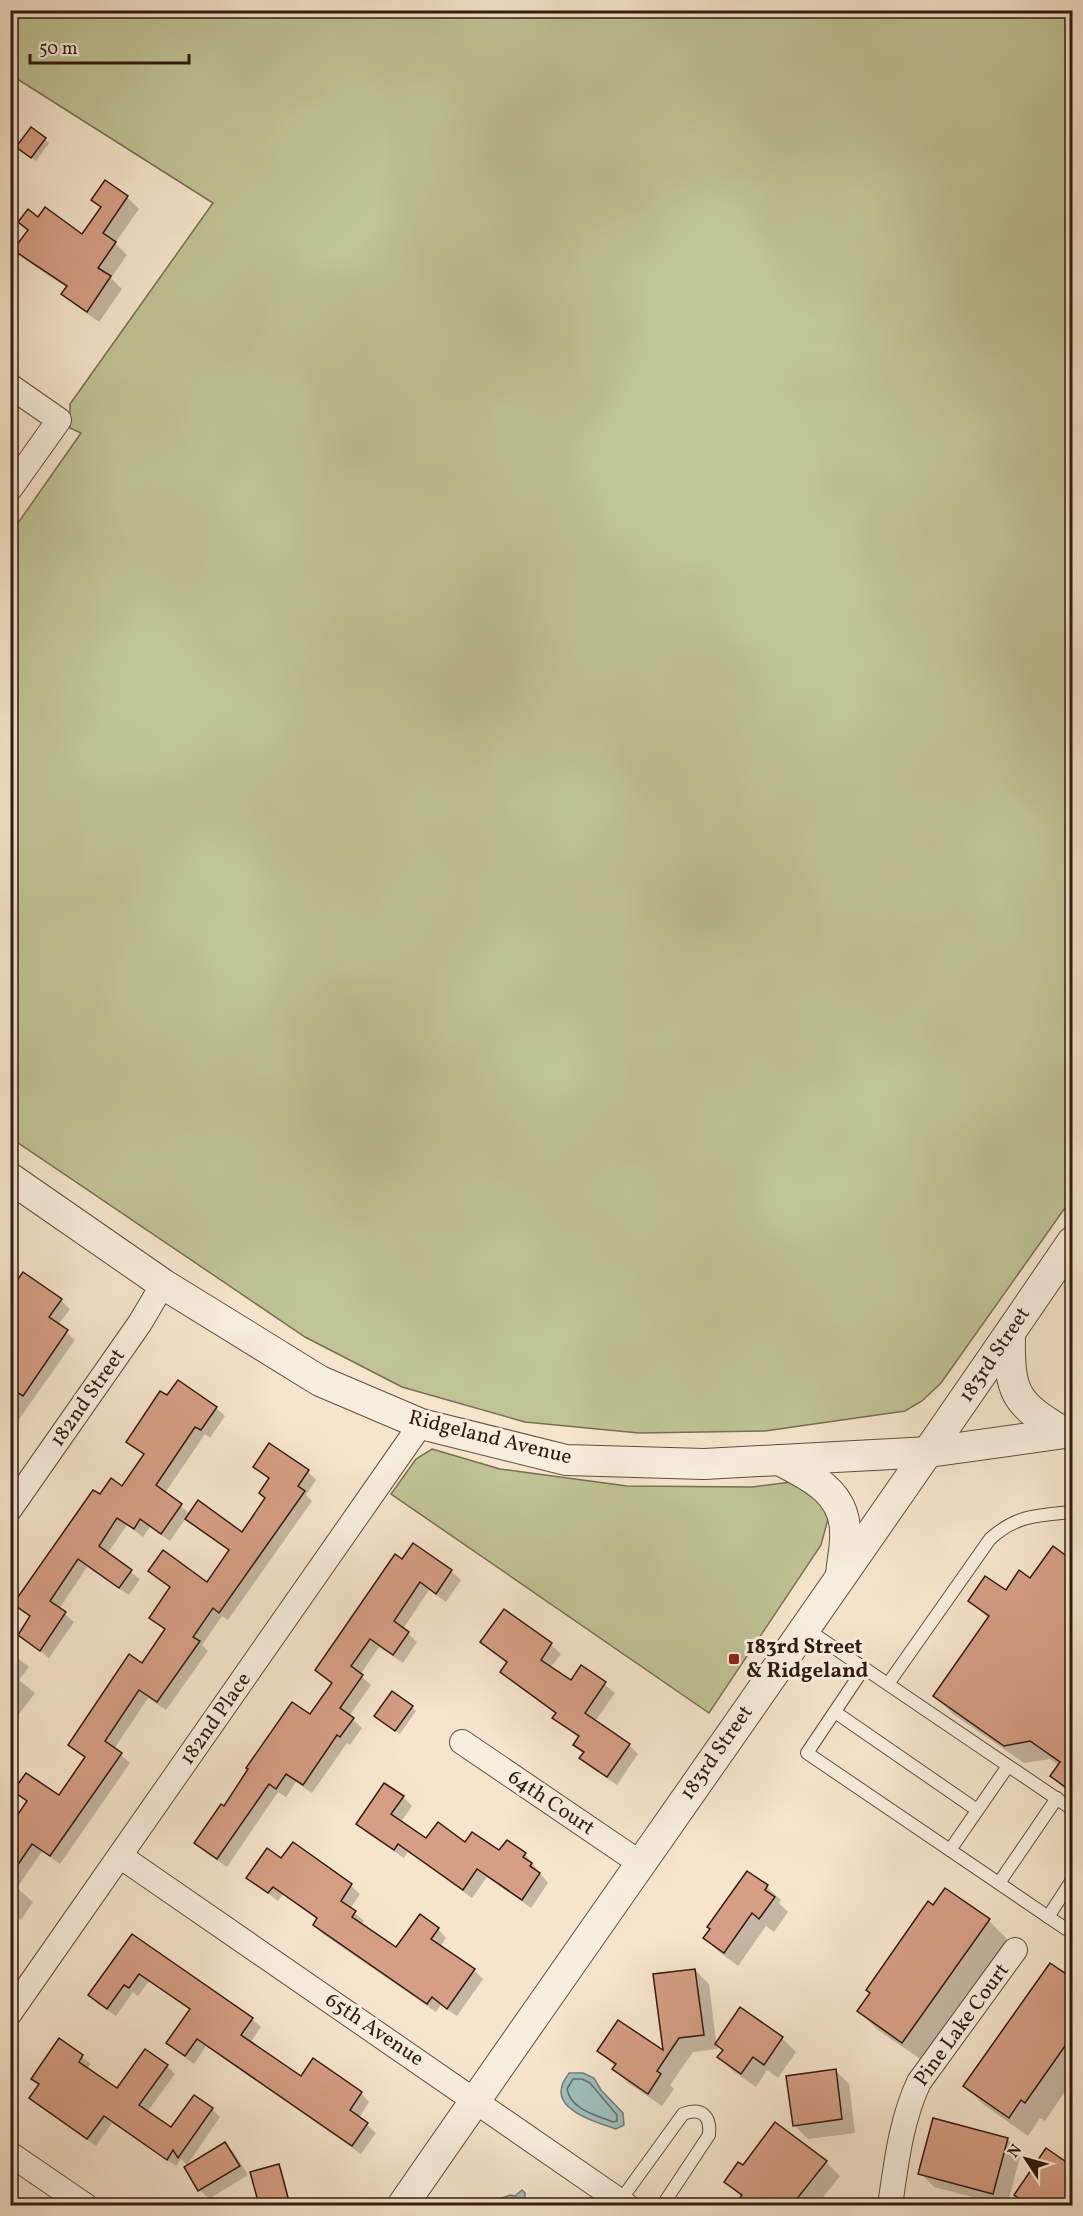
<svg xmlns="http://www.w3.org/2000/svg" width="1083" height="2216" viewBox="0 0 1083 2216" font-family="Vollkorn,serif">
<rect width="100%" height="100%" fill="#f5e5cc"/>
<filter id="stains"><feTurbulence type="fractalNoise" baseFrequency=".00333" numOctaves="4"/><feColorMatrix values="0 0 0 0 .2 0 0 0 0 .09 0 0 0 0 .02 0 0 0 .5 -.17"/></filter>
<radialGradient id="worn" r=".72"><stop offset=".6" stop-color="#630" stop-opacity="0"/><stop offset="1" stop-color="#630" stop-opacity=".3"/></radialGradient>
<g fill="#bfc395" stroke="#786f52" stroke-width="1.5">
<path d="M10 11H1072V1198L941 1383 922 1401 905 1411 765 1431 639 1433 525 1422 402 1387 305 1337 11 1138V533L81 433 70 428V404L213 203 11 75Z"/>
<path d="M432 1449 500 1469 627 1486 752 1487 791 1482 816 1494 829 1515 821 1545 709 1713 391 1494 416 1459Z"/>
</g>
<g fill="#9dbebd" stroke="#727d78" stroke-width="1.5">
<path d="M569 2073H583L594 2078 601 2090 623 2113 624 2125 616 2129C599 2123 554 2111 562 2086 563 2081 567 2077 569 2073Z"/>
<path d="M522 2190 525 2193V2205H493L497 2200 510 2195 515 2196Z"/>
</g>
<g fill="#0003">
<path d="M45 139 49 143 36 161 22 151Z"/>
<path d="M106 182 127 197 139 209 115 243 127 255 111 278 122 289 99 322 75 305 63 294 67 288 27 261 15 250 39 219 82 236 102 209 93 200Z"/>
<path d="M23 1274 61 1300 70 1309 58 1325 75 1340 10 1432V1318Z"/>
<path d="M167 1398 216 1408 225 1416 210 1438 205 1434 165 1493 190 1514 242 1534 267 1499 270 1480 255 1467 308 1472 316 1480 306 1495 312 1501 228 1620 222 1616 202 1645 208 1651 166 1710 148 1698 114 1749 130 1763 60 1864 42 1851 17 1888 33 1902 21 1920 10 1912V1828L28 1802 15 1791 59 1797 86 1759 69 1745 142 1665 165 1630 151 1617 171 1588 150 1571 208 1584 230 1551 196 1527 186 1518 170 1541 150 1527 143 1537 127 1525 107 1554 140 1579 129 1595 87 1567 59 1609 74 1622 49 1658 19 1635 31 1618 15 1604 100 1496 122 1488 145 1456 128 1442Z"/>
<path d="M414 1545 451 1571 461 1580 446 1602 429 1590 403 1629 417 1642 403 1663 379 1647 360 1675 371 1685 349 1716 362 1728 350 1745 347 1743 312 1793 296 1782 286 1797 278 1792 227 1867 205 1852 196 1843 224 1808 310 1716 333 1684 317 1670Z"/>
<path d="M1072 1545V1796L1052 1776 1059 1766 1050 1759 1024 1763 953 1714 935 1696 989 1619 970 1600 1006 1592 1031 1580 1065 1556Z"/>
<path d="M504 1611 551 1645 561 1654 550 1668 571 1682 582 1667 615 1693 595 1721 629 1745 638 1754 617 1785 590 1767 581 1758 584 1754 575 1745 579 1738 554 1718 556 1714 511 1681 502 1672 508 1664 482 1642Z"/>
<path d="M10 1652 29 1667 19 1680 35 1693 10 1726Z"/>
<path d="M412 1707 416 1711 400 1734 380 1720Z"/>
<path d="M403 1797 412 1806 401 1822 427 1840 466 1844 500 1852 525 1854 548 1883 531 1908 487 1877 472 1898 408 1852 404 1858 367 1833 358 1824Z"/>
<path d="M293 1844 351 1886 360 1894 350 1909 364 1921 361 1925 397 1949 438 1929 446 1938 440 1947 474 1970 483 1979 457 2016 441 2005 436 2012 323 1934 315 1925 318 1920 283 1894 278 1901 248 1878 282 1861Z"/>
<path d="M748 1873 767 1887 781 1900 779 1903 788 1912 774 1932 766 1926 738 1966 719 1952 705 1938Z"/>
<path d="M933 1907 989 1921 1007 1939 922 2060 878 2030 859 2011Z"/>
<path d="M132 1936 252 2019 261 2027 250 2043 301 2078 361 2093 369 2102 359 2118 376 2133 361 2154 206 2046 194 2064 176 2051 168 2043 191 2010 149 1981 138 1996 133 1992 116 2016 98 2004 90 1995Z"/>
<path d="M1051 1965 1072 1980V2081L1045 2121 1040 2118 1028 2136 984 2105 965 2086Z"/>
<path d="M695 1970 709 1984 717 2049 693 2052 670 2085 674 2089 662 2106 628 2083 614 2069 616 2067 598 2051 665 2053Z"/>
<path d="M741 2009 782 2038 796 2052 778 2078 767 2070 756 2087 733 2071 719 2057 724 2051 716 2044Z"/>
<path d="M60 2040 91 2064 87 2069 117 2090 167 2066 175 2074 147 2112 171 2129 212 2109 220 2117 187 2165 181 2159 176 2166 112 2123 96 2146 39 2106 31 2098 40 2085 33 2079Z"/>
<path d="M835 2070 849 2084 855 2133 808 2139 794 2125Z"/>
<path d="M1007 2139 1021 2153 1007 2206 934 2187 920 2173Z"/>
<path d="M225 2143 234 2153 248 2175 209 2199 200 2190Z"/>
<path d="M1047 2150 1072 2168V2206H1026L1016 2195Z"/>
<path d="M826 2162 840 2176 816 2206H737L742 2198 726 2182 744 2167Z"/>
<path d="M278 2165 282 2170 291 2206H261L251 2173Z"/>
</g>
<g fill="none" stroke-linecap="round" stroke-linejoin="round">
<path stroke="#676c66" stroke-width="1.5" d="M573 2079H582L590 2083 617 2115V2121L613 2122C596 2115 571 2110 567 2089Z"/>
</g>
<g fill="#d69e84" stroke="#311b10" stroke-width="1.5">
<path d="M31 127 46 138 31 158 16 147Z"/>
<path d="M105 180 128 196 103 233 116 242 98 268 111 276 87 312 61 294 67 286 13 250 28 230 18 222 28 209 38 217 45 207 82 234 101 207 91 200Z"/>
<path d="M23 1272 62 1299 49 1317 68 1330 23 1396 10 1388V1290Z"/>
<path d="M178 1380 217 1407 201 1430 195 1427 156 1485 182 1504 161 1534 140 1519 134 1529 117 1518 99 1546 132 1570 119 1588 78 1559 50 1601 66 1612 40 1651 18 1635 30 1616 13 1604 93 1490 100 1494 111 1478 122 1486 144 1454 126 1442 160 1391 167 1395Z"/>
<path d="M269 1443 309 1470 298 1486 305 1491 219 1613 213 1608 193 1637 200 1641 157 1702 139 1690 105 1741 122 1753 50 1856 32 1844 10 1876V1826L27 1801 13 1791 26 1773 59 1795 85 1757 68 1745 129 1654 142 1663 165 1629 149 1618 170 1587 148 1571 163 1550 207 1582 229 1550 185 1519 198 1500 242 1532 265 1498 259 1493 269 1478 253 1467Z"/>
<path d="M413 1543 452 1570 436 1594 420 1582 394 1621 409 1632 393 1655 370 1639 351 1666 363 1675 340 1708 354 1718 340 1737 337 1735 303 1785 286 1774 276 1789 269 1784 217 1859 194 1843 221 1804 224 1806 248 1769 246 1768 292 1702 310 1714 332 1683 315 1670 395 1554 402 1559Z"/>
<path d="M1053 1546 1072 1560V1792L1050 1776 1060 1762 1030 1741 1004 1746 933 1696 989 1616 968 1601 985 1576 1006 1590 1019 1570 1030 1578Z"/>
<path d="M504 1609 552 1643 541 1660 571 1680 581 1665 606 1682 585 1713 630 1744 607 1777 579 1758 584 1752 573 1745 579 1736 552 1718 556 1713 500 1672 507 1662 480 1642Z"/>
<path d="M392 1691 413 1706 395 1731 374 1716Z"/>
<path d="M384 1783 404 1796 391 1814 426 1838 438 1822 465 1842 472 1832 499 1850 507 1840 526 1853 523 1857 532 1863 530 1866 540 1873 522 1900 477 1869 463 1890 398 1844 394 1850 356 1824Z"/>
<path d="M293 1842 352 1884 341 1901 356 1911 352 1917 396 1947 420 1914 439 1928 431 1939 475 1969 447 2009 432 1997 427 2004 313 1925 317 1918 273 1887 268 1893 246 1878 267 1848 281 1858Z"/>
<path d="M747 1871 768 1885 765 1890 775 1897 759 1919 752 1913 724 1953 703 1938 710 1929 707 1927Z"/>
<path d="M945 1888 990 1919 902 2043 857 2011 870 1993 866 1990 928 1901 933 1905Z"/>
<path d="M132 1934 253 2018 241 2035 282 2063 301 2076 313 2058 362 2092 350 2110 368 2123 352 2146 197 2039 185 2056 166 2043 190 2009 139 1974 129 1988 124 1985 107 2009 88 1995Z"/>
<path d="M1050 1963 1072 1978V2036L1025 2103 1021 2100 1009 2118 963 2086Z"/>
<path d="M695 1969 704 2035 679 2038 657 2071 661 2074 648 2094 612 2069 616 2064 597 2051 618 2020 663 2050 653 1974Z"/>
<path d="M740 2007 783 2037 764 2065 753 2057 741 2074 717 2057 723 2050 715 2044Z"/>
<path d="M59 2038 83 2055 79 2062 117 2088 145 2049 168 2065 139 2105 171 2127 194 2095 213 2108 178 2158 173 2150 167 2160 104 2116 87 2139 29 2098 39 2084 31 2079Z"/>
<path d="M836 2069 842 2119 793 2126 786 2076Z"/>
<path d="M933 2118 1008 2138 993 2194 918 2174Z"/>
<path d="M775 2122 827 2161 792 2205H735L742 2195 724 2182 738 2162 743 2165Z"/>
<path d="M225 2142 240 2166 198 2191 184 2167Z"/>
<path d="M1046 2148 1072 2166V2205H1029L1014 2195Z"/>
<path d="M279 2164 290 2205H259L250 2172Z"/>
</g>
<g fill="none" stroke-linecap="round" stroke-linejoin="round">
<g stroke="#624e3f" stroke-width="14">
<g id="service">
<path d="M805 1628 1072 1809"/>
<path d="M864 1668 807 1753 1072 1933"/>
<path d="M888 1684 990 1539C1016 1515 1039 1515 1072 1512"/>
<path d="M835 1712 977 1810"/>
<path d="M950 1850 1008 1766"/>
<path d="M999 1883 1057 1798"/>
<path d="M1048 1917 1072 1880"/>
<path d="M620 2201 683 2114C702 2107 711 2116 709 2135L662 2206"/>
</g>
</g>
<g stroke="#624e3f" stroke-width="26">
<g id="minor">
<path d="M10 386 59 420 10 489"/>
<path d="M10 1509 140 1323 163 1284"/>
<path d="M462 1742 640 1863"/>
<path d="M120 1856 627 2206"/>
<path d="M10 2013 421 1424"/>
<path d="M10 2154 86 2206"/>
<path d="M890 2206C896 2164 901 2120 919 2082L1015 1950"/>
</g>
</g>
<g stroke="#624e3f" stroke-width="32">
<g id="tertiary">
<path d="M10 1178 163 1284 320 1381 421 1424 566 1460 704 1464 929 1452 1072 1432"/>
<path d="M1010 1334C1009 1393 1014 1403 1065 1433"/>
<path d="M779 1460C810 1476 845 1492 845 1532 846 1546 842 1561 841 1575"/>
<path d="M402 2206C625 1884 852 1565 1072 1242"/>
</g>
</g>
<use href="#service" stroke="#f8eede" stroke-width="12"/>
<use href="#minor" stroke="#f8eede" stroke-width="24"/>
<use href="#tertiary" stroke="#f8eede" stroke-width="30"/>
</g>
<rect fill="#8f2418" stroke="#f8eede" stroke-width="2" x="728" y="1653" width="12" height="12" rx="3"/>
<g text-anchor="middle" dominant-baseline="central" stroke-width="6" stroke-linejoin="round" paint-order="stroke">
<g font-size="21" fill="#311b10" stroke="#f8eede">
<text transform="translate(995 1355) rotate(-56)">183rd Street</text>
<text transform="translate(88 1398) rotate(-55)">182nd Street</text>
<text transform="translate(490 1438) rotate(14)">Ridgeland Avenue</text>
<text transform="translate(216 1719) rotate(-55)">182nd Place</text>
<text transform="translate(717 1753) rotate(-55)">183rd Street</text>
<text transform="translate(551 1803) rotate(34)">64th Court</text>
<text transform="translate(962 2025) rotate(-54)">Pine Lake Court</text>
<text transform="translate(374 2030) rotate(34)">65th Avenue</text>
</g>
<g font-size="21" font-weight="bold" fill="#311b10" stroke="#f8eede" text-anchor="start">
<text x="746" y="1647">183rd Street<tspan x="746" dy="24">&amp; Ridgeland</tspan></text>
</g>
</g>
<rect width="1083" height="2216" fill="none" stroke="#f5e5cc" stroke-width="36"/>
<rect x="12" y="12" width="1059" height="2192" fill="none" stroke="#311b10" stroke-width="3"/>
<rect x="18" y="18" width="1047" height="2180" fill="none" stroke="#311b10" stroke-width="1.5"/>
<g transform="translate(1026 2159) rotate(306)" stroke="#f8eede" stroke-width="4.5" paint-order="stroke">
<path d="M0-4.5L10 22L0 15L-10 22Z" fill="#311b10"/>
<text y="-9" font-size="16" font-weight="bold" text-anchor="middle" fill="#311b10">N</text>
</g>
<path d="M30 54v9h159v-9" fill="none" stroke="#311b10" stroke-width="3"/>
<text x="39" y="54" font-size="18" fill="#311b10" stroke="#f8eede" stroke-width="4.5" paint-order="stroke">50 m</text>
<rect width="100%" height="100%" filter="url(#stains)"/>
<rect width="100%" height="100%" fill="url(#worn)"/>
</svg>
